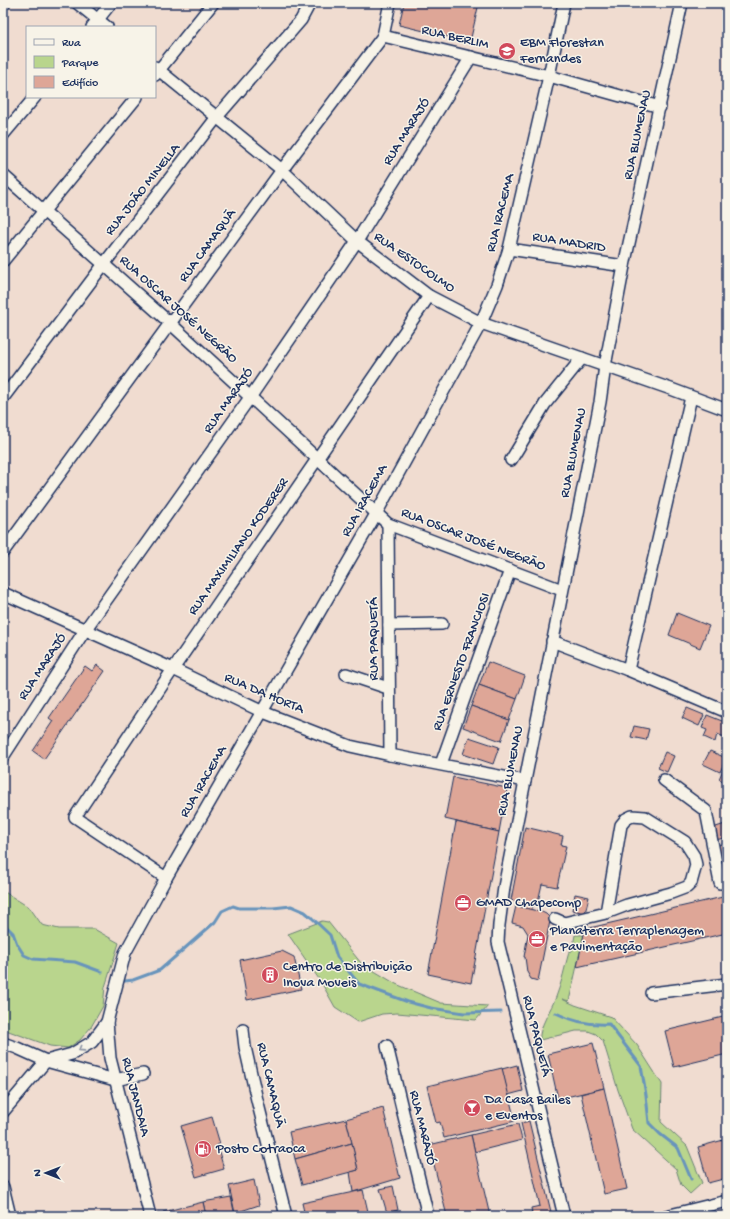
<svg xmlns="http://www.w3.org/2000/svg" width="730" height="1219" viewBox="0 0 730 1219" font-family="'Gochi Hand',sans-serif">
<rect width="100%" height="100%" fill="#f0dcd0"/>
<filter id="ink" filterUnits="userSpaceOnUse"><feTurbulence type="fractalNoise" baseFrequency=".025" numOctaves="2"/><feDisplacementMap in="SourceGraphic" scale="8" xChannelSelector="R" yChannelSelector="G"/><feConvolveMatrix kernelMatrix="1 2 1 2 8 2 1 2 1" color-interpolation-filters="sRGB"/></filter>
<g filter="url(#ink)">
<g fill="#b9d58d" stroke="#6a8276">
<path d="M3 891 30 908 42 925 59 929H94L119 943 105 987 103 1006 91 1027 80 1040 68 1048 50 1046 3 1029Z"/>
<path d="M322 921 328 922 361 963 396 984 441 1003 488 1006 476 1020 397 1013 382 1014 358 1022 335 1007 321 982 288 934Z"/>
<path d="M575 935H584L569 1001 562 999 575 1005 611 1017 637 1045 662 1084 661 1122 687 1146 702 1183 690 1194 681 1185 676 1169 632 1129 618 1090 603 1041 596 1034 588 1031H576L540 1040C538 1028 552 1008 556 997 562 982 565 966 569 952L572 951Z"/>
</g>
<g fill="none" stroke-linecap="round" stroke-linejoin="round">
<g stroke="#6794bc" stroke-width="3">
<path d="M3 927H7L13 933 17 944 24 955 33 959 75 962 102 972"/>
<path d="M125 981 133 980 160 970 215 922 222 911 233 906 239 908H273L291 906 305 912 312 918 330 935 337 957 359 984 408 1002 431 1008 464 1013 501 1012"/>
<path d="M556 1013C573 1022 589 1025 609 1024L612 1028 641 1066 646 1095 649 1123 660 1134 678 1148 691 1179"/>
</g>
</g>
<g fill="#dea697" stroke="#1b2f5e">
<path d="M404 3H479L470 42 399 25Z"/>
<path d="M677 613 709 626 700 648 669 635Z"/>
<path d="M488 662 525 676 517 699 479 685Z"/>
<path d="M97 665 105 671 44 759 33 751 53 721 49 718 85 666 92 671Z"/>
<path d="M479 685 517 699 509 720 471 706Z"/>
<path d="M471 706 509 720 501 741 463 727Z"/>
<path d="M687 708 704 715 699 726 682 718Z"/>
<path d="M707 715 727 723V738L717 734 715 742 704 737 707 730 702 728Z"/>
<path d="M634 726 649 729 646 740 631 737Z"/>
<path d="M469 737 499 747 493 764 463 754Z"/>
<path d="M710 751 726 758 720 772 703 764Z"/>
<path d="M665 752 674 756 667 772 658 768Z"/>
<path d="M727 760V783L719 779Z"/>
<path d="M453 777 507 788 499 832 445 819Z"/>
<path d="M456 822 499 832 471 983 428 974Z"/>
<path d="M725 824 727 837 716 840 713 828Z"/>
<path d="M525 827 563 836 561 845 566 846 557 887 542 884 537 906 533 905 532 910 516 906 517 902 511 900Z"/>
<path d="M727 843V857L721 858 718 845Z"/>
<path d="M575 894 589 897 585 913 572 910Z"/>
<path d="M727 896V933L577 967 585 929Z"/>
<path d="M516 906 542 912 546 914 549 917 550 921 538 981 531 979 527 972 525 957H524L528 934 523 926 512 923Z"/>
<path d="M282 951 294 957 301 989 247 1000 240 960Z"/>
<path d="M727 1016V1054L674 1067 665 1031Z"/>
<path d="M593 1043 604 1088 558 1099 548 1054Z"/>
<path d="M517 1065 523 1091 508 1095 502 1069Z"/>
<path d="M502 1068 515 1121 444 1138 440 1122 436 1123 427 1086Z"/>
<path d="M604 1088 627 1189 604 1194 581 1094Z"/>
<path d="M383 1108 400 1178 353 1192 350 1172 358 1170 346 1119Z"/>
<path d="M212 1117 220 1144 217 1145 224 1169 196 1177 181 1126Z"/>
<path d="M346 1119 352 1143 295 1159 289 1132Z"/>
<path d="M529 1121 552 1216H527L532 1214 531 1208 540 1206 521 1123Z"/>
<path d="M518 1124 522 1140 475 1152 471 1135Z"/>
<path d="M471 1135 490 1216H447L429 1145Z"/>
<path d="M727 1139V1178L708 1183 698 1147Z"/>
<path d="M352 1143 358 1170 302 1185 295 1159Z"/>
<path d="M254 1180 259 1205 235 1213 229 1186Z"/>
<path d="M393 1186 398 1210 387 1213 380 1189Z"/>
<path d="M363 1190 369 1216H305L302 1203Z"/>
<path d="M231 1197 235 1216H206L203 1202Z"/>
<path d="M203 1202 206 1216H164L163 1212Z"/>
</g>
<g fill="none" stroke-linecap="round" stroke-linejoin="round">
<g stroke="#1b2f5e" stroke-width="14">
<g id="minor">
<path d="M77 3 107 27"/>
<path d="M3 4 4 3"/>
<path d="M92 27 111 3"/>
<path d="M383 36 549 76 660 107"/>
<path d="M155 67 282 170 357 241 429 296 481 323 671 389 727 410"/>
<path d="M155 75 213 3"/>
<path d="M3 135 35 97"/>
<path d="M3 175 170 323 388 524 562 590"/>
<path d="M509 249 624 266"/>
<path d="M3 261 137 97"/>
<path d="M3 398 104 264 217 117 301 20 310 3"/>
<path d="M511 460 545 404 582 358"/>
<path d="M388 524 390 755"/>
<path d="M3 552 282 170 383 36 390 3"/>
<path d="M3 593 173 669 263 712 350 746 390 755 525 781"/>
<path d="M389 625 442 624"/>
<path d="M552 641 628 670 727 712"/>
<path d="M628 670 691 397"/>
<path d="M346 674 388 688"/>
<path d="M3 757 85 630 251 396 357 241 471 57"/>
<path d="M441 764 510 570"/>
<path d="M664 780 706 811 720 883 727 881"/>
<path d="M166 878 75 817 173 669 429 296"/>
<path d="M555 919 564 923 606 913 627 905 671 893 687 887 691 883 696 865 694 856 685 842 645 817 632 816 626 819 621 825 606 913"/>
<path d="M651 993 727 984"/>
<path d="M243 1030 245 1047 257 1100 286 1216"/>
<path d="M3 1043 17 1048 46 1061 115 1080 143 1074"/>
<path d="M387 1046 428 1216"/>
<path d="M46 1061 72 1054 92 1042 107 1022"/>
<path d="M3 1112 46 1061"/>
<path d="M3 1187 10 1216"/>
<path d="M150 1216 110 1058 107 1022 125 953 166 878 376 514 481 323 497 285 509 249 549 76 564 3"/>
<path d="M564 1216 498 942 499 925 504 887 600 402 605 366 624 266 682 3"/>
<path d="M666 1216 727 1201"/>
</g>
</g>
<use href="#minor" stroke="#f7f3e8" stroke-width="11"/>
</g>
<defs><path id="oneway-chevron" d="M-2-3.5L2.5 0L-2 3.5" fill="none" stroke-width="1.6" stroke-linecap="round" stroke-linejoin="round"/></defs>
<use stroke="#8991a3" href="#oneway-chevron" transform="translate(81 1049) rotate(147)"/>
</g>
<defs>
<g id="school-disc" transform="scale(0.9)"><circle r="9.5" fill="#d1495b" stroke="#f7f3e8"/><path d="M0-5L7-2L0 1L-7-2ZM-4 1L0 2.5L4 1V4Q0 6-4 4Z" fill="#fff"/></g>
<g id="office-disc" transform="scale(0.9)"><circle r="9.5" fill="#d1495b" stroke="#f7f3e8"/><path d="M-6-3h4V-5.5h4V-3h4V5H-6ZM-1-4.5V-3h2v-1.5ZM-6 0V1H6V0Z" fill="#fff"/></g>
<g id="building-disc" transform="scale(0.9)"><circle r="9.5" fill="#d1495b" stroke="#f7f3e8"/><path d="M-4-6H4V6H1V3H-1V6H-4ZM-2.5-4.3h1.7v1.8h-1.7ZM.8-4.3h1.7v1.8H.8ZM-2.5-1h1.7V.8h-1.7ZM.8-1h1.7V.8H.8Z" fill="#fff"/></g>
<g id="bar-disc" transform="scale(0.9)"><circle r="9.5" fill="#d1495b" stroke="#f7f3e8"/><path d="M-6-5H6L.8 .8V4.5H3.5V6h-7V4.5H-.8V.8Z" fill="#fff"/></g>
<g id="fuel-disc" transform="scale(0.9)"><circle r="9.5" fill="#d1495b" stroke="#f7f3e8"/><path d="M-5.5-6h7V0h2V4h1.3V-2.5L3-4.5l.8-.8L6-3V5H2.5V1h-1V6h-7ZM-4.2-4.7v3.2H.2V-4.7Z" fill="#fff"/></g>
</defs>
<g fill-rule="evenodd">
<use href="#school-disc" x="507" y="51"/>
<use href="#office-disc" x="463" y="903"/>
<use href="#office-disc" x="537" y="939"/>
<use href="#building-disc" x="270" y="975"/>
<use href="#bar-disc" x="472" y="1108"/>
<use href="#fuel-disc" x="203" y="1149"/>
</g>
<g text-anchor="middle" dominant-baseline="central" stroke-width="3" stroke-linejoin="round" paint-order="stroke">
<g font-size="14" fill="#1b2f5e" stroke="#f7f3e8">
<text transform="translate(455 38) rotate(13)">RUA BERLIM</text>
<text transform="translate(407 132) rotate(-58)">RUA MARAJÓ</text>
<text transform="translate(638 135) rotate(-78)">RUA BLUMENAU</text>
<text transform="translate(143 190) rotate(-52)">RUA JOÃO MINELLA</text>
<text transform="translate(501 213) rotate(-76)">RUA IRACEMA</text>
<text transform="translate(569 243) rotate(9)">RUA MADRID</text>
<text transform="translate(208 246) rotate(-54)">RUA CAMAQUÃ</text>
<text transform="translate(414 263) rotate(35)">RUA ESTOCOLMO</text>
<text transform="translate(178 310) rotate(42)">RUA OSCAR JOSÉ NEGRÃO</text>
<text transform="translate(229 401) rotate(-55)">RUA MARAJÓ</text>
<text transform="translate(574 453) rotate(-79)">RUA BLUMENAU</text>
<text transform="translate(365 501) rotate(-61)">RUA IRACEMA</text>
<text transform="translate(473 540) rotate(21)">RUA OSCAR JOSÉ NEGRÃO</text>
<text transform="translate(239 547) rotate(-55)">RUA MAXIMILIANO KODERER</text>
<text transform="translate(374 639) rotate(-90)">RUA PAQUETÁ</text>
<text transform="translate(462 662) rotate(-70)">RUA ERNESTO FRANCIOSI</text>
<text transform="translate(43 667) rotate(-57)">RUA MARAJÓ</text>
<text transform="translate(264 694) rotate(23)">RUA DA HORTA</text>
<text transform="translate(511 771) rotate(-79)">RUA BLUMENAU</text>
<text transform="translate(204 782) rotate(-60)">RUA IRACEMA</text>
<text transform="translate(536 1036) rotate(76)">RUA PAQUETÁ</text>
<text transform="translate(270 1085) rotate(77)">RUA CAMAQUÃ</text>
<text transform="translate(135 1097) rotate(76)">RUA JANDAIA</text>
<text transform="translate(422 1128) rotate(76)">RUA MARAJÓ</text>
</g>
<g font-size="14" fill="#1b2f5e" stroke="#f7f3e8" text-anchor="start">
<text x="520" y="43">EBM Florestan<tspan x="520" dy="16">Fernandes</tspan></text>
<text x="476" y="903">GMAD Chapecomp</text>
<text x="550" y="931">Planaterra Terraplenagem<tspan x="550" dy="16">e Pavimentação</tspan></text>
<text x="283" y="967">Centro de Distribuição<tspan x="283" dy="16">Inova Moveis</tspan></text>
<text x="485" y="1100">Da Casa Bailes<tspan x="485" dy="16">e Eventos</tspan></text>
<text x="216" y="1149">Posto Cotraoca</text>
</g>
</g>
<rect width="730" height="1219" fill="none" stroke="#f7f3e8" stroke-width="16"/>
<rect x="8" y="8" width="714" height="1203" fill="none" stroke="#1b2f5e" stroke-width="1.5" filter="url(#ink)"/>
<rect x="26" y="26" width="130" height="72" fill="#f7f3e8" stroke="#9fa5b1"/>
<rect x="34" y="39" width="20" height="6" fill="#f7f3e8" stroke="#9fa5b1"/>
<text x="62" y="46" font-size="12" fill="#1b2f5e">Rua</text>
<rect x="34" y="56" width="20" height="12" fill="#b9d58d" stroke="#9fa5b1"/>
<text x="62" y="66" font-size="12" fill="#1b2f5e">Parque</text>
<rect x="34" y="76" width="20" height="12" fill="#dea697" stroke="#9fa5b1"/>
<text x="62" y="86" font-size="12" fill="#1b2f5e">Edifício</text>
<g transform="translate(46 1173) rotate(270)" stroke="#f7f3e8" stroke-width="3" paint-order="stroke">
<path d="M0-3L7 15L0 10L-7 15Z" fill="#1b2f5e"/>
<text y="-6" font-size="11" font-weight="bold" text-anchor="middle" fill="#1b2f5e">N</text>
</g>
</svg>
